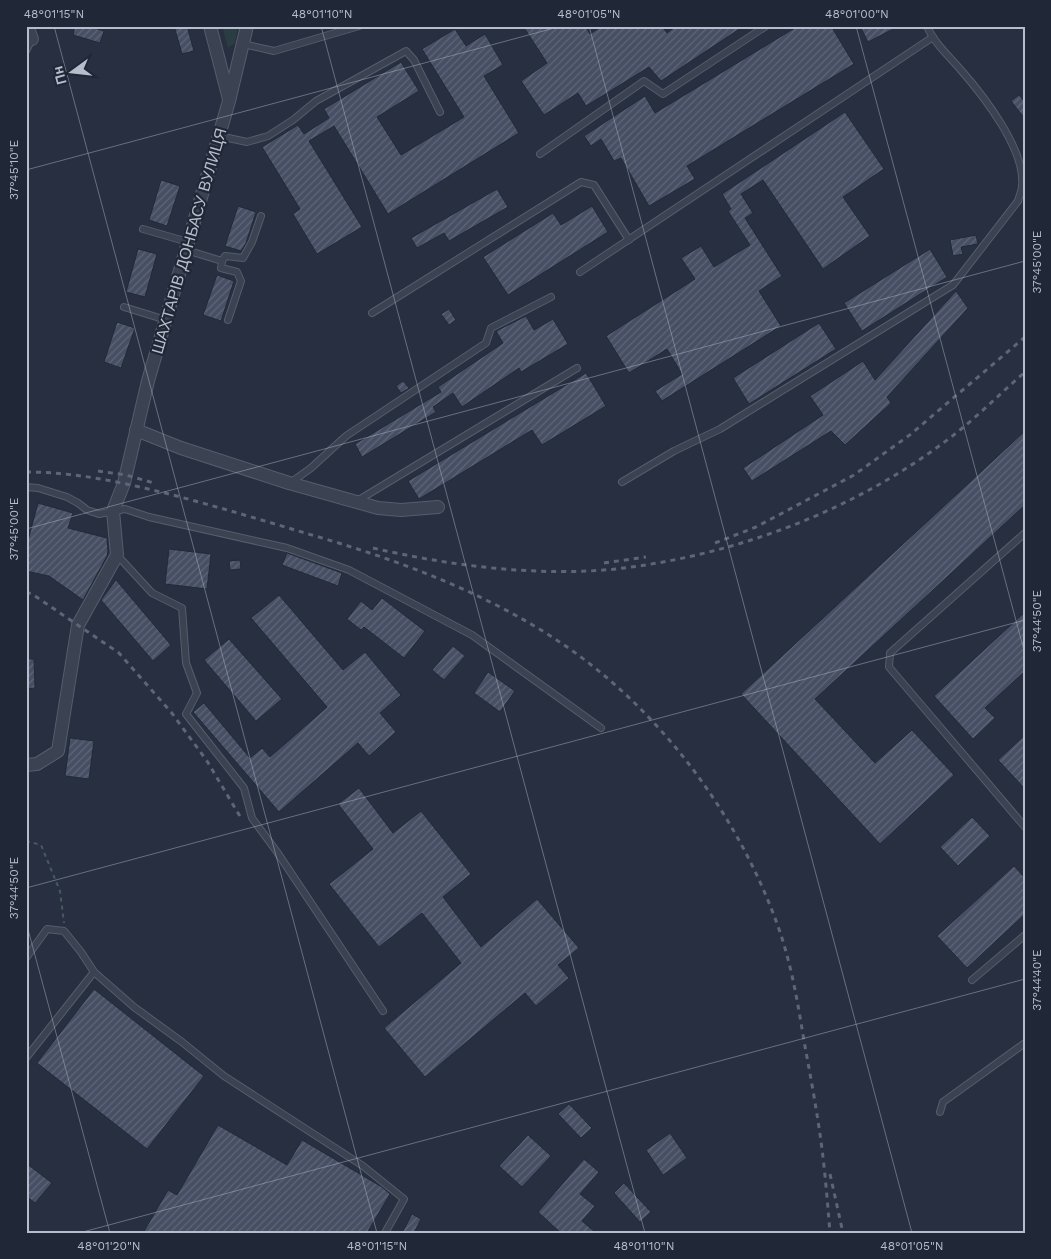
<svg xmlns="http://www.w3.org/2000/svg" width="1051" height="1259" viewBox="0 0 1051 1259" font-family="'Work Sans',sans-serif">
<defs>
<pattern id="building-hatch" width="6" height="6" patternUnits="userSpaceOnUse" patternTransform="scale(1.25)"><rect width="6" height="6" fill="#464f63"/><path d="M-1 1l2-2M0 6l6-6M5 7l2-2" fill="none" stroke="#5f6678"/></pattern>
</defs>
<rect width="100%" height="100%" fill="#272f41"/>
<path fill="#293d42" d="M222 26H238L235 43 228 48Z"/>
<g fill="url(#building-hatch)" stroke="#222938">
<path d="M75 26H88L104 31 100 43 73 35Z"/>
<path d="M174 26H187L194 51 182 54Z"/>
<path d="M523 26H585L590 34 602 26H662L667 33 676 26H744L661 81 649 67 586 106 578 93 544 115 521 81 547 63Z"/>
<path d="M798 26H831L854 64 687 166 695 179 649 206 621 158 614 161 601 139 591 146 584 136 645 96 655 113Z"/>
<path d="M860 26H899L868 42Z"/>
<path d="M455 29 466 46 485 34 503 65 484 76 519 133 388 214 334 126 309 141 362 227 317 254 293 214 300 209 262 147 298 125 304 134 329 118 324 109 401 62 419 91 377 117 401 155 464 117 422 49Z"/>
<path d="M1019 95 1025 102V119L1011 101Z"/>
<path d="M845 112 884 169 843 197 870 236 823 269 763 180 741 194 753 213 745 218 782 276 759 291 781 326 662 401 655 391 682 374 667 349 629 373 606 336 695 279 681 258 701 246 714 267 750 245 728 211 731 209 722 194Z"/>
<path d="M161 180 180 186 167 226 149 220Z"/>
<path d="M497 189 508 207 449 241 444 233 417 248 411 238Z"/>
<path d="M238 206 256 212 246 243 241 251 225 246Z"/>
<path d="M592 206 608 232 508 295 483 257 553 213 561 225Z"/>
<path d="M976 235 978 244 961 247 963 254 953 256 950 240Z"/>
<path d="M138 249 157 254 145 297 126 292Z"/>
<path d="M930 249 947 277 862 331 844 303Z"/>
<path d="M217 275 234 281 221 321 203 315Z"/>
<path d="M956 291 968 308 887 397 891 403 845 445 831 431 752 481 743 468 823 415 810 396 863 361 875 380Z"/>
<path d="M449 309 456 320 449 325 441 314Z"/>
<path d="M526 316 534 330 553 319 568 344 521 372 519 368 462 407 453 393 433 407 436 412 362 457 355 444 441 392 438 387 503 343 496 331Z"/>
<path d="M117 322 135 328 121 368 104 362Z"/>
<path d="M819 323 836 349 749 404 733 378Z"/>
<path d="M586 373 606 406 542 445 532 430 419 499 408 481Z"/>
<path d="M403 381 409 388 401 393 396 386Z"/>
<path d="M1025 431V505L815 699 875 763 912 730 954 775 880 844 741 694Z"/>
<path d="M38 503 73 513 68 528 107 538 108 551 107 556 83 600 49 576 26 571V539L28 540Z"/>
<path d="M169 549 211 554 207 589 165 584Z"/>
<path d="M287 553 342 573 338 586 282 565Z"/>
<path d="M240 560 241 569 230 570 229 561Z"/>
<path d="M116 580 171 645 153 661 101 600Z"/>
<path d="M279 595 343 670 365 652 401 695 380 713 396 732 369 756 358 743 279 812 193 712 204 703 250 758 262 748 270 757 327 707 251 618Z"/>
<path d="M382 598 425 631 404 658 364 627 361 630 347 619 361 601 372 610Z"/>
<path d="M1025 612V671L985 708 995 718 973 739 934 696Z"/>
<path d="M229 639 282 699 256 721 204 660Z"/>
<path d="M453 646 465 656 444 680 432 670Z"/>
<path d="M26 659H34L35 688 26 689Z"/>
<path d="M488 672 515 691 500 712 474 693Z"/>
<path d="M1025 735V789L998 760Z"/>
<path d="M70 738 94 741 89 779 65 776Z"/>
<path d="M359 788 393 833 421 811 471 874 443 897 481 947 537 899 579 948 558 965 569 978 536 1006 525 993 425 1077 384 1028 461 963 422 913 379 947 329 884 373 849 338 804Z"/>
<path d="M972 817 990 836 958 866 940 847Z"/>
<path d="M1014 866 1025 878V914L967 968 937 936Z"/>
<path d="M94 989 204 1076 147 1149 37 1063Z"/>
<path d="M569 1104 592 1128 581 1138 558 1114Z"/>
<path d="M218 1125 287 1165 302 1140 382 1187 390 1194 367 1233H143L168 1190 177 1195Z"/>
<path d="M670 1133 687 1158 663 1175 646 1150Z"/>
<path d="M528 1135 551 1156 522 1187 499 1166Z"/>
<path d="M584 1159 599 1172 580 1194 595 1206 582 1221 596 1233H561L538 1212Z"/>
<path d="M26 1163 52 1183 35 1203 26 1196Z"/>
<path d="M624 1183 651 1212 640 1222 614 1193Z"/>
<path d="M412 1214 421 1219 414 1233H402Z"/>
</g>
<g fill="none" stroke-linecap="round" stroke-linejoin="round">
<g stroke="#565d6b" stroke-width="8">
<g id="lane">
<path d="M243 44 274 51 359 26"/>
<path d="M26 51 32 39"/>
<path d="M219 136 247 142 268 136 293 120 316 101 406 51 414 60 440 112"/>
<path d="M540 154 644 81 663 94 766 26"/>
<path d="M143 229 188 242"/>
<path d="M186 250 222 261 225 256 243 258 252 242 261 216"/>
<path d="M222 261 221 268 237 272 241 281 228 320"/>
<path d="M580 272 933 37"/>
<path d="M124 307 166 320"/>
<path d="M372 313 581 182 594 185 629 240"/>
<path d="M622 482 674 451 720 429 953 285 1018 201C1019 196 1022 191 1022 186 1026 150 983 95 960 69 949 56 934 43 927 26"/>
<path d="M290 483 311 468 346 436 486 343 491 328 551 297"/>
<path d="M26 487 38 488 67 497 78 503 87 510 99 514 125 509 149 517 287 548 349 570 472 635 601 728"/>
<path d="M357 501 577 368"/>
<path d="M1025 533 890 653 889 667 1025 827"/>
<path d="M117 555 152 593 182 608 186 663 197 693 186 714 244 788 252 818 277 852 383 1011"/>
<path d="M26 958 47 929 64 931 81 952 94 972 134 1007 182 1042 224 1076 363 1166 404 1199 385 1233"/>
<path d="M972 980 1025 935"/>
<path d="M26 1058 94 972"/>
<path d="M940 1112 943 1102 1025 1043"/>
</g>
</g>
<g stroke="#565d6b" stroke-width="14">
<g id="street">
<path d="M27 26 32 39"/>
<path d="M210 26 229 99"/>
<path d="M136 430 181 448 289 483 378 508 401 510 438 507"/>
<path d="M26 765 37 764 58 751 78 625 117 555 113 511 124 483 148 381 229 101 247 26"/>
</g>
</g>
<path stroke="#475a5f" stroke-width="2" stroke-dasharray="4 4" stroke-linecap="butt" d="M26 841 41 845 60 891 64 923"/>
<use href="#lane" stroke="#3b4251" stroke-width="6"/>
<use href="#street" stroke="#3b4251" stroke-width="12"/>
<g stroke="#5d6578" stroke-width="3" stroke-dasharray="5 5" stroke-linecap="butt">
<path d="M98 471 126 475 154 483"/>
<path d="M26 472C77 472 125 483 173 495 218 507 262 520 305 533 385 556 464 584 536 627 649 694 737 808 780 932 792 968 798 1004 804 1041 809 1068 814 1095 818 1121 824 1158 827 1196 830 1233"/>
<path d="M715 543 756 527 854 475 911 434 1025 337"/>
<path d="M373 548C451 566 544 578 624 568 744 553 865 506 960 430 982 412 1003 391 1025 372"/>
<path d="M604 563 646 557"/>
<path d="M26 592 32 594 119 653 171 712 207 761 241 818"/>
<path d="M830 1174 843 1233"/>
</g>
</g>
<path fill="none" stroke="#b8bdcb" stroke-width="1" stroke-opacity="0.45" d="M54 26 377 1233M321 26 645 1233M589 26 912 1233M856 26 1025 654M26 170 562 26M26 529 1025 261M26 888 1025 620M26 922 110 1233M79 1233 1025 979"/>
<g text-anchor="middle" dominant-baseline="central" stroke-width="4.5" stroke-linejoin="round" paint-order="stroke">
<g font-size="16" fill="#b8bdcb" stroke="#202736">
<text transform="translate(189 241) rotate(-74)">ШАХТАРІВ ДОНБАСУ ВУЛИЦЯ</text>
</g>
</g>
<rect width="1051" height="1259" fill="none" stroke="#202736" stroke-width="55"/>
<g transform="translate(72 72) rotate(255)" stroke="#202736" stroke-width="4" paint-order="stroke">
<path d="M0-4L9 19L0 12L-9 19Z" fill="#b8bdcb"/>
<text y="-8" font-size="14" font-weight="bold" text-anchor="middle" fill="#b8bdcb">Пн</text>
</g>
<rect x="28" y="28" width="996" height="1204" fill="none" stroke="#b8bdcb" stroke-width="2"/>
<g font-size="12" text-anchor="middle" fill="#b8bdcb">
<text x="54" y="18">48°01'15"N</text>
<text x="322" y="18">48°01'10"N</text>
<text x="589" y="18">48°01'05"N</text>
<text x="857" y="18">48°01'00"N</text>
<text transform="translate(14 170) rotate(-90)" y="4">37°45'10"E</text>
<text transform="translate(1037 262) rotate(-90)" y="4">37°45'00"E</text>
<text transform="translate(14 529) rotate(-90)" y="4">37°45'00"E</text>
<text transform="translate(1037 621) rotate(-90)" y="4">37°44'50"E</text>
<text transform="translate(14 888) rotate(-90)" y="4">37°44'50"E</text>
<text transform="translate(1037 980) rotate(-90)" y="4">37°44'40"E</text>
<text x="109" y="1250">48°01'20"N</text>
<text x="377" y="1250">48°01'15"N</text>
<text x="644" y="1250">48°01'10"N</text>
<text x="912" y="1250">48°01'05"N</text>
</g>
</svg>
